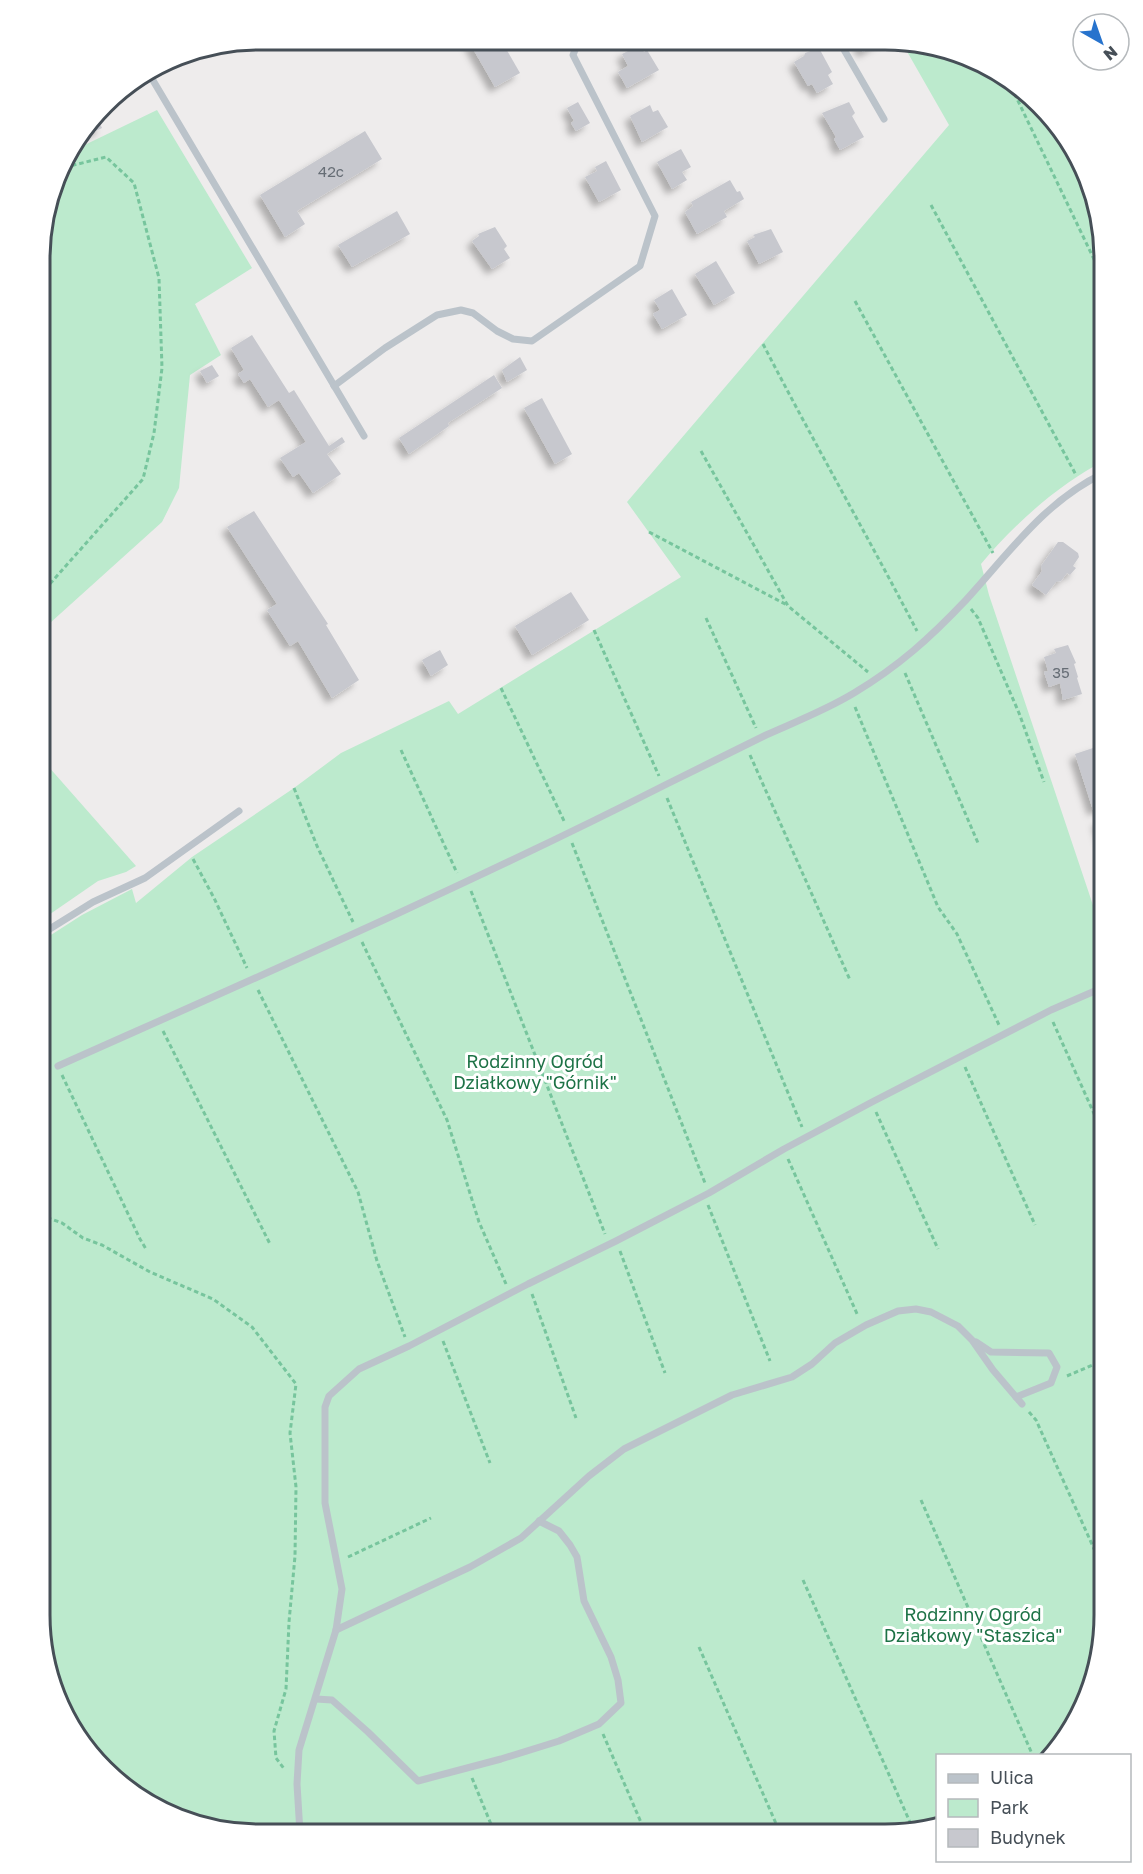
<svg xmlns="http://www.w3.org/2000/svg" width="1143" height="1874" viewBox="0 0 1143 1874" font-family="'Golos Text',sans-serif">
<defs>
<filter id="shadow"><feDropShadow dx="-5.5" dy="5.5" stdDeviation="3" flood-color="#0004"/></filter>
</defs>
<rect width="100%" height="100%" fill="#eeecec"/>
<g fill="#bceacd">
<path d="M901 41H914L1018 85 1087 175 1104 258V461C1059 484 1013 525 981 564L989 595 1104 938V1630L1087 1699 1059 1749 1052 1755 938 1756 937 1825 885 1835 230 1833 174 1818 125 1789 56 1699 39 1616 40 942 82 915 132 889 136 903 192 857 294 788 341 753 449 701 458 714 681 577 627 502 949 125Z"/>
<path d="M157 110 252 268 195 304 221 355 190 375 179 488 162 522 40 632 41 230 62 161 68 153Z"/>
<path d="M40 757 136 866 126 872 98 881 40 921Z"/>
</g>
<g fill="#c7c8ce" filter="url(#shadow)">
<path d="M468 40H501L520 73 495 87Z"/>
<path d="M857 41H883L863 52Z"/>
<path d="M640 45 644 52 647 50 659 70 627 88 618 72 628 66 622 54Z"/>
<path d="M819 48 832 72 828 75 833 84 817 93 812 84 808 86 794 62 804 56 805 53Z"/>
<path d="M578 102 590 123 576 131 571 123 574 121 567 108Z"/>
<path d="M849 102 855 113 852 116 864 137 840 150 834 139 836 137 822 113Z"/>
<path d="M650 105 653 112 658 110 668 127 642 142 630 116Z"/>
<path d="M96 116 102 128 79 139Z"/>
<path d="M365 131 382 159 297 211 305 224 285 237 260 195Z"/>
<path d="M681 149 691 167 682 172 687 180 672 189 657 162Z"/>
<path d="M606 161 621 190 599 202 585 177 597 171 595 167Z"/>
<path d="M730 180 737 192 740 191 744 199 724 211 727 217 697 234 685 212 693 206 691 202Z"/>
<path d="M397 211 410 234 352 267 338 245Z"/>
<path d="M495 227 507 246 504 249 510 258 492 269 472 241 479 236 478 234Z"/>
<path d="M771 229 783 252 759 264 747 241 755 237 753 235Z"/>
<path d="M716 261 735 293 714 305 695 274Z"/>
<path d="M672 289 687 315 662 329 653 314 660 310 654 300Z"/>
<path d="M252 335 289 393 294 390 329 446 342 437 345 442 327 454 341 474 313 493 299 473 293 477 280 458 306 442 279 400 268 407 250 379 244 383 238 374 244 370 231 348Z"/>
<path d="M520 357 527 370 507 382 502 370Z"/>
<path d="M212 365 219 376 207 383 200 371Z"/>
<path d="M494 375 502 388 448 423 449 426 409 454 399 438Z"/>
<path d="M542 398 572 454 555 464 524 408Z"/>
<path d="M254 511 328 624 326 625 359 680 332 698 298 641 290 646 267 610 277 604 227 527Z"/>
<path d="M1058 542H1063L1078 553 1079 557 1073 566 1076 568 1070 575 1067 573 1061 581 1056 582 1046 595 1032 585 1042 571 1041 566Z"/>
<path d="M571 592 589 620 532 655 515 626Z"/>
<path d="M1068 645 1076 663 1074 664 1078 677 1077 678 1082 694 1063 700 1060 683 1049 687 1044 672 1048 671 1044 657 1056 653 1054 649Z"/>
<path d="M440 650 448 665 431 676 422 660Z"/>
<path d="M1099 746 1104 761V806L1093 810 1075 754Z"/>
<path d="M1104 819V841H1103L1097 821Z"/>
</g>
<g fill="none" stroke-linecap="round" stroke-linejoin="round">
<g stroke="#77c59d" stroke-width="3" stroke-dasharray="4.5 3" stroke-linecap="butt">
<path d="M1008 80 1104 280"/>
<path d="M931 205 1076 475"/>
<path d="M855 301 993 553"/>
<path d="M763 344C813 441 867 535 917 631"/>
<path d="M701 451 788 606 868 672"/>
<path d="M649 532 787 605"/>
<path d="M40 595 143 479 154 433 162 368 159 278 134 183 106 157 62 168 60 167"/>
<path d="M971 609 978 618 1019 713 1044 782"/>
<path d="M706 618 756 728"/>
<path d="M594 630 659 776"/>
<path d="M905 673 978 843"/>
<path d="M501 688 565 823"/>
<path d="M855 707 938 907 957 934 999 1025"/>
<path d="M401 750 457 873"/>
<path d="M750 755 850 980"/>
<path d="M294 788 317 846 353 922"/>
<path d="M667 798 802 1127"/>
<path d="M572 843 705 1183"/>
<path d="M193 859 214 898 247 968"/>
<path d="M471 891 605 1234"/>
<path d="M362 942 447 1120 479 1222 506 1284"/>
<path d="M258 990 358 1192 377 1261 405 1337"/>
<path d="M1053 1022 1104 1136"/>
<path d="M163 1031 270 1244"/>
<path d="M965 1067 1035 1225"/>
<path d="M62 1075 140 1239 146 1249"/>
<path d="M876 1112 938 1249"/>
<path d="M788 1159 858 1316"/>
<path d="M708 1205 770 1361"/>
<path d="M40 1215 62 1223 83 1238 102 1245 150 1272 213 1299 252 1327 296 1384 290 1433 296 1487 295 1556 289 1622 286 1689 274 1731 276 1758 285 1770"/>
<path d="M620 1251 665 1373"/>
<path d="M532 1294 576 1418"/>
<path d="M443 1341 490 1463"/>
<path d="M1067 1376 1104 1360"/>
<path d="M1029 1412 1036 1420 1104 1571"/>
<path d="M921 1500 1033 1756"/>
<path d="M348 1557 431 1518"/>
<path d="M803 1580 913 1829"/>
<path d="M699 1647 781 1835"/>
<path d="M603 1734 646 1834"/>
<path d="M472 1778 495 1834"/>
</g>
<g stroke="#bbc3ca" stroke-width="7">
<path d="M839 41 884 119"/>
<path d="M148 72 364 436"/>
<path d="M334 386 385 348 437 315 461 310 473 313 497 331 513 339 532 341 640 266 655 216 573 55 579 40"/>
<path d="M40 935 93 902 145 878 239 811"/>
<path d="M58 1066C262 975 468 885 667 784 700 768 733 751 766 735 795 722 826 710 854 693 899 666 930 638 966 600 1009 553 1045 501 1104 473"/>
<path d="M976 1342 991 1352 1049 1353 1057 1367 1051 1383 1016 1397"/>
<path d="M336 1630 470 1567 521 1538 589 1476 624 1449 732 1395 792 1377 812 1364 835 1343 866 1325 898 1311 916 1309 931 1312 958 1326 972 1340 993 1370 1022 1404"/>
<path d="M316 1699 332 1700 368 1732 418 1781 501 1759 559 1741 599 1724 621 1703 618 1680 611 1657 584 1601 577 1557 570 1545 559 1531 539 1521"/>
<path d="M300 1833 297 1784 299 1750 336 1630 342 1589 325 1503V1407L329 1396 359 1369 409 1346 528 1284 616 1241 709 1193 784 1149 872 1102 1051 1010 1104 987"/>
</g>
<path stroke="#bbc3ca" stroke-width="14" d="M1104 638 1100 627 1104 612"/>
</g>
<g text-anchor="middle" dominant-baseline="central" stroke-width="6" stroke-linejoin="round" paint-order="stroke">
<g font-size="15" fill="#666d75">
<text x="331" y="171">42c</text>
<text x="1061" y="672">35</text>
</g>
<g font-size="18" fill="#1d7246" stroke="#fff">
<text x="535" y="1061">Rodzinny Ogród<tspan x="535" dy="21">Działkowy "Górnik"</tspan></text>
<text x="973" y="1614">Rodzinny Ogród<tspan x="973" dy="21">Działkowy "Staszica"</tspan></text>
</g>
</g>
<path d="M0 0H1143V1874H0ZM259 50H885A209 209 0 0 1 1094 259V1615A209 209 0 0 1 885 1824H259A209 209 0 0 1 50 1615V259A209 209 0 0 1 259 50Z" fill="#fff" fill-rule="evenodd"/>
<path fill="none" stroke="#464f57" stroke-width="3" d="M259 50H885A209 209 0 0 1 1094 259V1615A209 209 0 0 1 885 1824H259A209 209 0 0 1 50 1615V259A209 209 0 0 1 259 50Z"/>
<rect x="936" y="1754" width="195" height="108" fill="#ffffff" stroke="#b5b9bc" stroke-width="1.5"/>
<rect x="948" y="1774" width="30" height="9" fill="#bbc3ca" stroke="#b5b9bc" stroke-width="1.5"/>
<text x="990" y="1784" font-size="18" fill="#464f57">Ulica</text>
<rect x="948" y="1799" width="30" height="18" fill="#bceacd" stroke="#b5b9bc" stroke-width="1.5"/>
<text x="990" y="1814" font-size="18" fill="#464f57">Park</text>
<rect x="948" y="1829" width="30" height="18" fill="#c7c8ce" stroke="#b5b9bc" stroke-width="1.5"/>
<text x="990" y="1844" font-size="18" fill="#464f57">Budynek</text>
<g transform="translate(1101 42) rotate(140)"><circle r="28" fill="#ffffff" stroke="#b5b9bc" stroke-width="1.5"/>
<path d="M0-4.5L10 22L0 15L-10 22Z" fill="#2773cd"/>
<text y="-9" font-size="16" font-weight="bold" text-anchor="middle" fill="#464f57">N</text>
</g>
</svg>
